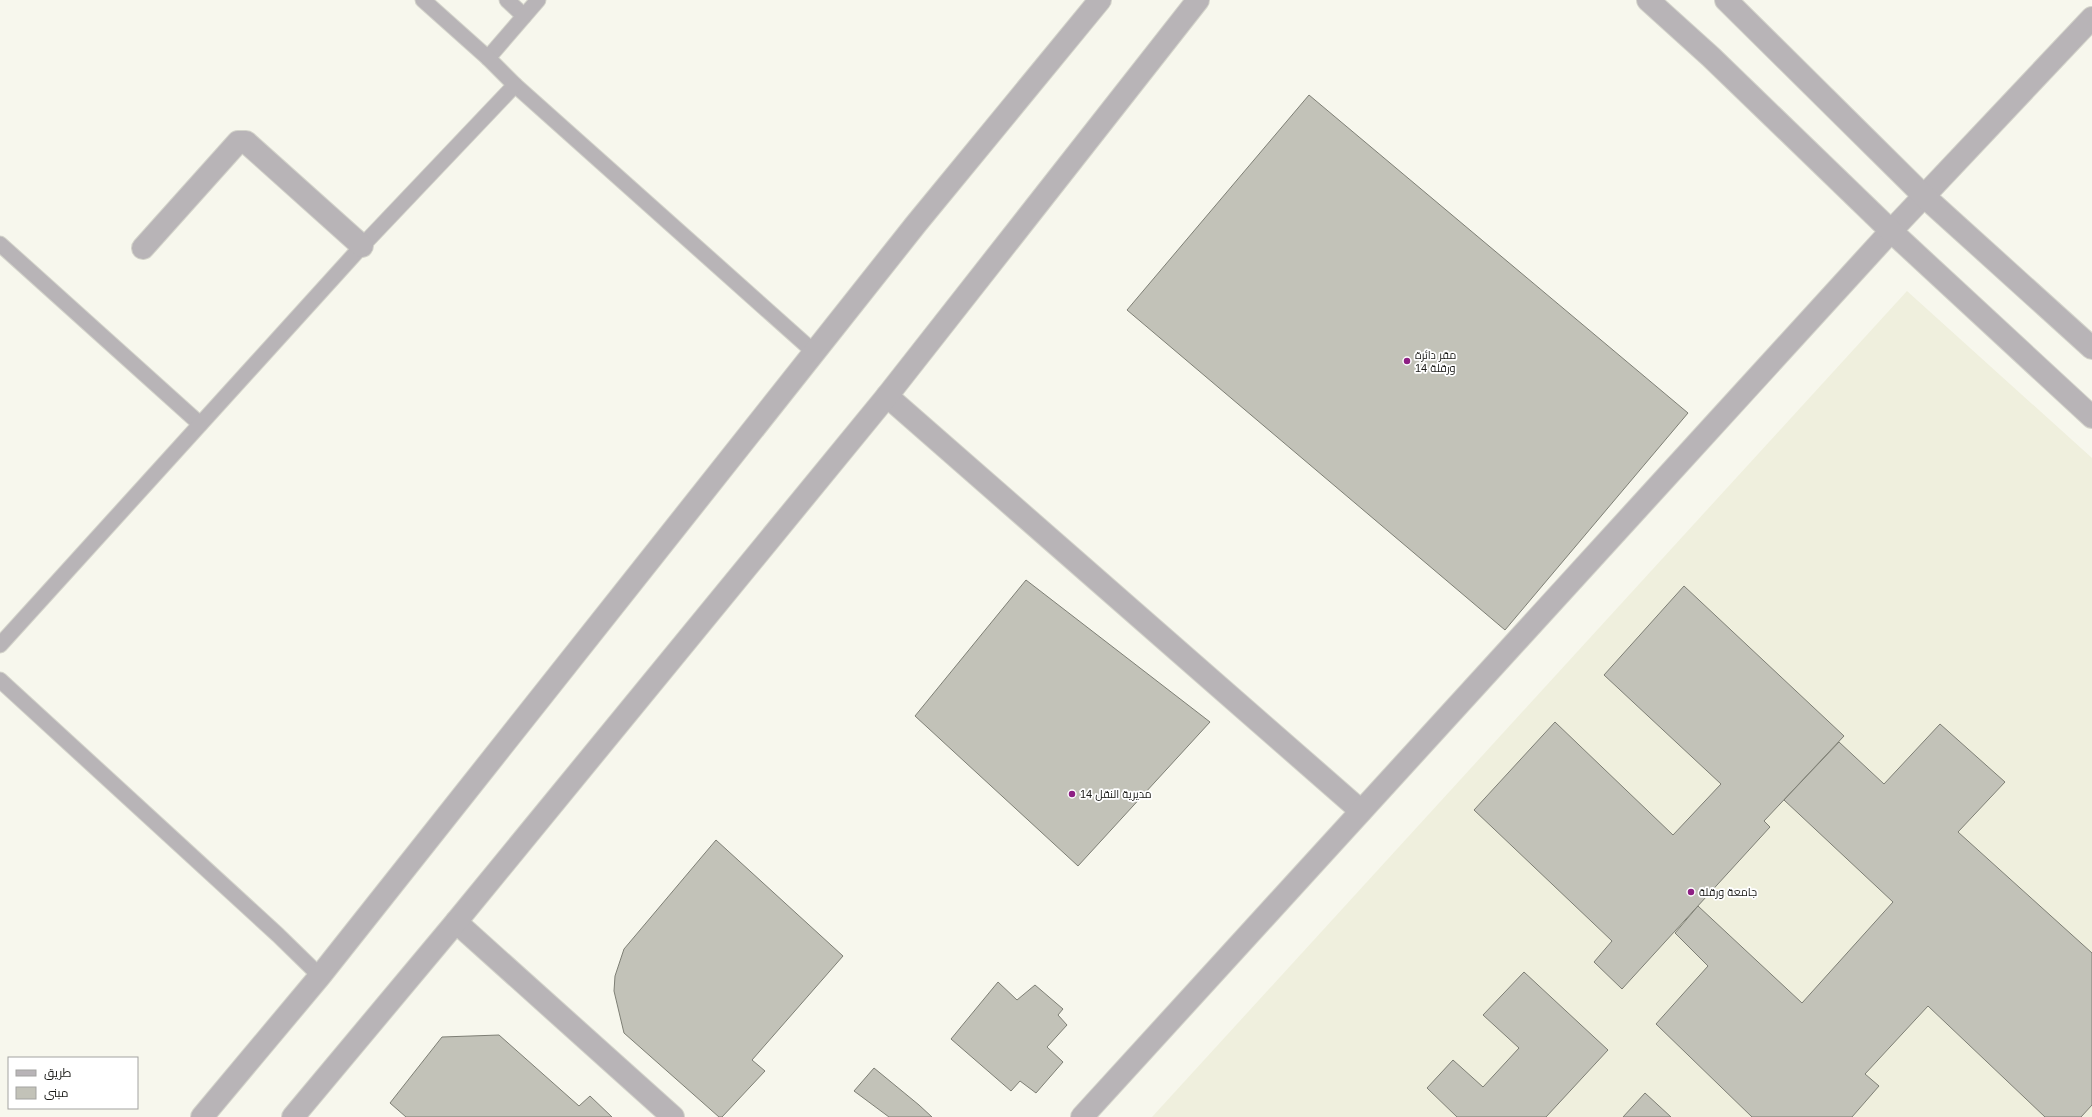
<svg xmlns="http://www.w3.org/2000/svg" width="2092" height="1117" viewBox="0 0 2092 1117" font-family="Helvetica,Cairo,sans-serif">
<rect width="100%" height="100%" fill="#f7f7ed"/>
<path fill="#efefdd" d="M1907 291 2092 458V1117H1152Z"/>
<g fill="#c2c2b8" stroke="#7e7f75">
<path d="M1309 95 1688 413 1505 630 1127 310Z"/>
<path d="M1026 580 1210 722 1078 866 915 716Z"/>
<path d="M1684 586 1844 736 1764 821 1770 827 1622 989 1594 962 1612 941 1474 810 1555 722 1673 835 1721 784 1604 675Z"/>
<path d="M1940 724 2005 782 1958 832 2092 953V1105L2081 1117H2045L1928 1006 1865 1074 1879 1086 1852 1117H1752L1656 1024 1708 966 1675 933 1698 906 1802 1003 1893 902 1784 800 1839 742 1884 784Z"/>
<path d="M716 840 843 956 752 1060 765 1071 722 1117H719L624 1033 614 991 615 976 624 949Z"/>
<path d="M1524 972 1608 1050 1546 1117H1457L1427 1088 1453 1060 1483 1087 1519 1048 1483 1015Z"/>
<path d="M998 982 1017 1000 1035 985 1063 1009 1058 1015 1067 1025 1047 1047 1063 1062 1036 1093 1020 1081 1011 1091 951 1039Z"/>
<path d="M499 1035 579 1106 590 1096 612 1117H406L390 1103 442 1037Z"/>
<path d="M874 1068 919 1105 932 1117H889L854 1091Z"/>
<path d="M1645 1093 1671 1117H1623Z"/>
</g>
<g fill="none" stroke-linecap="round" stroke-linejoin="round">
<g stroke="#d3d3ca" stroke-width="17">
<g id="service">
<path d="M507 0 524 16"/>
<path d="M488 58 538 0"/>
<path d="M515 85 814 352"/>
<path d="M0 244 200 424"/>
<path d="M0 645 362 246 515 85 488 58 423 0"/>
<path d="M0 680 278 935 320 976"/>
</g>
</g>
<g stroke="#d3d3ca" stroke-width="24">
<g id="minor">
<path d="M143 248 238 142H246L362 246"/>
<path d="M887 396 1361 811"/>
<path d="M456 922 673 1117"/>
<path d="M1082 1117 1891 231 2092 18"/>
</g>
</g>
<g stroke="#d3d3ca" stroke-width="24">
<g id="tertiary">
<path d="M1648 0 1711 57 1891 231 2092 417"/>
<path d="M1726 0 1925 197 2092 348"/>
<path d="M202 1117 320 976 916 224 1100 0"/>
<path d="M293 1117 456 922 887 396 1198 0"/>
</g>
</g>
<use href="#service" stroke="#b8b4b7" stroke-width="15"/>
<use href="#minor" stroke="#b8b4b7" stroke-width="22"/>
<use href="#tertiary" stroke="#b8b4b7" stroke-width="22"/>
</g>
<g fill="#8e2084" stroke="#fff" stroke-width="1.5">
<circle cx="1407" cy="361" r="4"/>
<circle cx="1072" cy="794" r="4"/>
<circle cx="1691" cy="892" r="4"/>
</g>
<g text-anchor="middle" dominant-baseline="central" stroke-width="3.5" stroke-linejoin="round" paint-order="stroke">
<g font-size="11" fill="#181815" stroke="#fff" text-anchor="start">
<text x="1415" y="355">مقر دائرة<tspan x="1415" dy="13">ورقلة 14</tspan></text>
<text x="1080" y="794">مديرية النقل 14</text>
<text x="1699" y="892">جامعة ورقلة</text>
</g>
</g>
<rect x="8" y="1057" width="130" height="52" fill="#ffffff" stroke="#a3a3a1"/>
<rect x="16" y="1070" width="20" height="6" fill="#b8b4b7" stroke="#a3a3a1"/>
<text x="44" y="1077" font-size="12" fill="#181815">طريق</text>
<rect x="16" y="1087" width="20" height="12" fill="#c2c2b8" stroke="#a3a3a1"/>
<text x="44" y="1097" font-size="12" fill="#181815">مبنى</text>
</svg>
